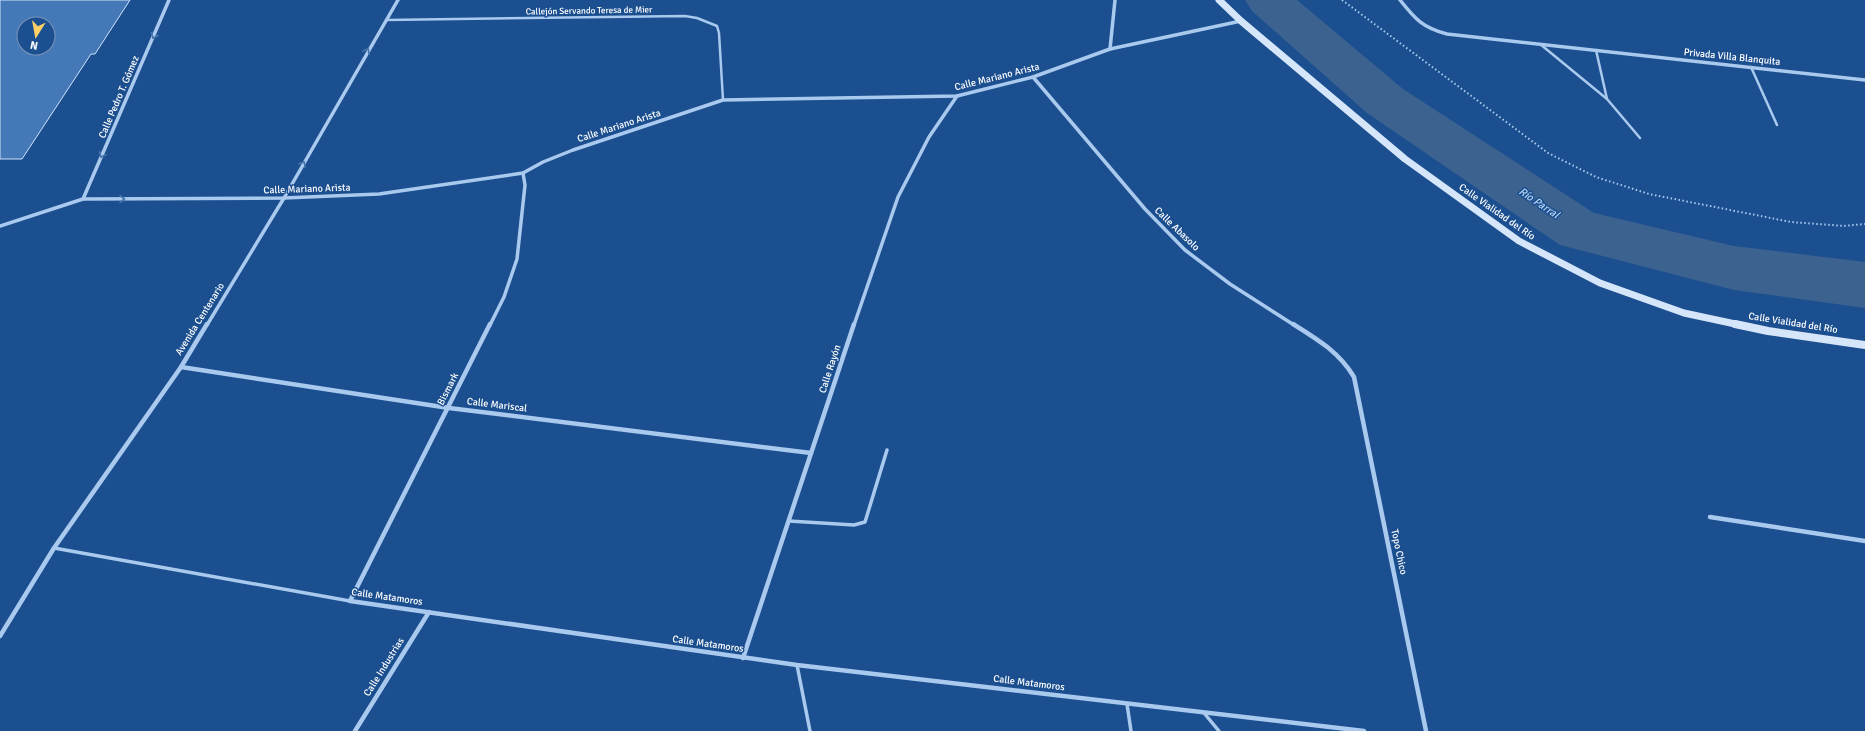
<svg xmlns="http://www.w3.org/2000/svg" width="1865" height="731" viewBox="0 0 1865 731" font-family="Signika,sans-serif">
<rect width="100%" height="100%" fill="#1b4f8f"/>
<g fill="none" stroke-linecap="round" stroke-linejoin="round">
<path fill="#3c6290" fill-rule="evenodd" d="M1245 0H1297L1403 89 1594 213 1734 246 1865 262V308L1734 290 1560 245 1367 113 1252 11Z"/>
</g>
<path fill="#4478b7" stroke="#cfe3fa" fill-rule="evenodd" d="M0 0H130L95 54H91L22 159H0ZM24 24H48V48H24Z"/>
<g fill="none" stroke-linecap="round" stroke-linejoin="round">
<path stroke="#a9c9ee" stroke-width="2" stroke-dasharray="1.5 2.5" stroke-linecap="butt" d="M1342 0 1548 153 1596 177 1649 194 1791 222 1844 226 1865 224"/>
<g stroke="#a9c9ee" stroke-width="2.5">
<path d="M386 20 685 16 697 18 717 26 719 33 723 100"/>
<path d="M1540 44 1607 99 1596 50"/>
<path d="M1751 67 1777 125"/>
<path d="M1607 99 1640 138"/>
</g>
<g stroke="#a9c9ee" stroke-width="3.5">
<path d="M789 521 854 525 865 522 887 450"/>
<path d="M54 548 350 601"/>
<path d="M797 665 810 731"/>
<path d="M1127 704 1131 731"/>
<path d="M1204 713 1219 731"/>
</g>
<g stroke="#a9c9ee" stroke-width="3.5">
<path d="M1400 0C1415 19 1423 28 1447 34L1865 80"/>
<path d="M1110 49 1115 0"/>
<path d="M1033 77 1145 209 1185 250 1230 284 1294 325"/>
<path d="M83 199 169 0"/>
<path d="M0 226 83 199 284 198 379 194 523 173 543 162 573 150 723 100 957 96 1033 77 1110 49 1241 21"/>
<path d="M207 325 284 198 398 0"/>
<path d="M490 325 504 297 517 259 525 185 523 173"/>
<path d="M854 325 898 197 929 137 957 96"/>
</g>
<g stroke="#a9c9ee" stroke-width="4.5">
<path d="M490 324 350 601 797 665 1364 731"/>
<path d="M1293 324C1317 339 1339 352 1354 377L1426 731"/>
<path d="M181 367 449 408 811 453"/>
<path d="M1710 517 1865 541"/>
<path d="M0 636 54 548 181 367 207 324"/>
<path d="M743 658 854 324"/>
<path d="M355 731 429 612"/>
</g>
<path stroke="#d6e6fa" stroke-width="7" d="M1219 0 1241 21 1405 159 1519 241 1600 283 1684 313 1740 325"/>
<path stroke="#d6e6fa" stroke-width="8" d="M1735 324 1768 331 1865 345"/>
</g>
<defs><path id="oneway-chevron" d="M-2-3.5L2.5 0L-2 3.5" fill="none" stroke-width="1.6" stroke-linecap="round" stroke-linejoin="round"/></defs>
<g stroke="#4674ac">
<use href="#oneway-chevron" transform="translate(154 36) rotate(113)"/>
<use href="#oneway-chevron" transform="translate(367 51) rotate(-61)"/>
<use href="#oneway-chevron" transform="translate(102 155) rotate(113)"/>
<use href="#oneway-chevron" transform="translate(303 164) rotate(-61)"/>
<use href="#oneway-chevron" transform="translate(122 199)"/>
</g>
<g text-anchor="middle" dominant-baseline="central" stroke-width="3" stroke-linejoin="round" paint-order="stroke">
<g font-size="9" fill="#fff" stroke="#1b4f8f">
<text transform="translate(589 11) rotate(-1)">Callejón Servando Teresa de Mier</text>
</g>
<g font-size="10" fill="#fff" stroke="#1b4f8f">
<text transform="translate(1732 57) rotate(6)">Privada Villa Blanquita</text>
<text transform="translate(997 77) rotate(-14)">Calle Mariano Arista</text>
<text transform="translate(119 97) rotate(-67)">Calle Pedro T. Gómez</text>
<text transform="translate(619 126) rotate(-18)">Calle Mariano Arista</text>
<text transform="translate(307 189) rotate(-2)">Calle Mariano Arista</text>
<text transform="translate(1497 212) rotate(35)">Calle Vialidad del Río</text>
<text transform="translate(1177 229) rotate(44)">Calle Abasolo</text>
<text transform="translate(200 319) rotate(-58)">Avenida Centenario</text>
<text transform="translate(1793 323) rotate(9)">Calle Vialidad del Río</text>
<text transform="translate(830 369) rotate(-72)">Calle Rayón</text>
<text transform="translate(448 389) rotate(-63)">Bismark</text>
<text transform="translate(497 405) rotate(7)">Calle Mariscal</text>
<text transform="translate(1399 552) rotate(78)">Topo Chico</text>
<text transform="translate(387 597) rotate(8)">Calle Matamoros</text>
<text transform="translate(708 644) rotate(8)">Calle Matamoros</text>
<text transform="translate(384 667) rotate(-58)">Calle Industrias</text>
<text transform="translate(1029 683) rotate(7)">Calle Matamoros</text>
</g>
<g font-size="11" font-style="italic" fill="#b5d3f5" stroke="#1b4f8f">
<text transform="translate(1539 203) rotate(34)">Río Parral</text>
</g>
</g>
<g transform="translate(36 36) rotate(191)"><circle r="19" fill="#1b4f8f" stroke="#7695bc"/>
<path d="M0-3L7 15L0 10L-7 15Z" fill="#ffd166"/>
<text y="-6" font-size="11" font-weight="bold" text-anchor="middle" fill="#ffffff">N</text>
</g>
</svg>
